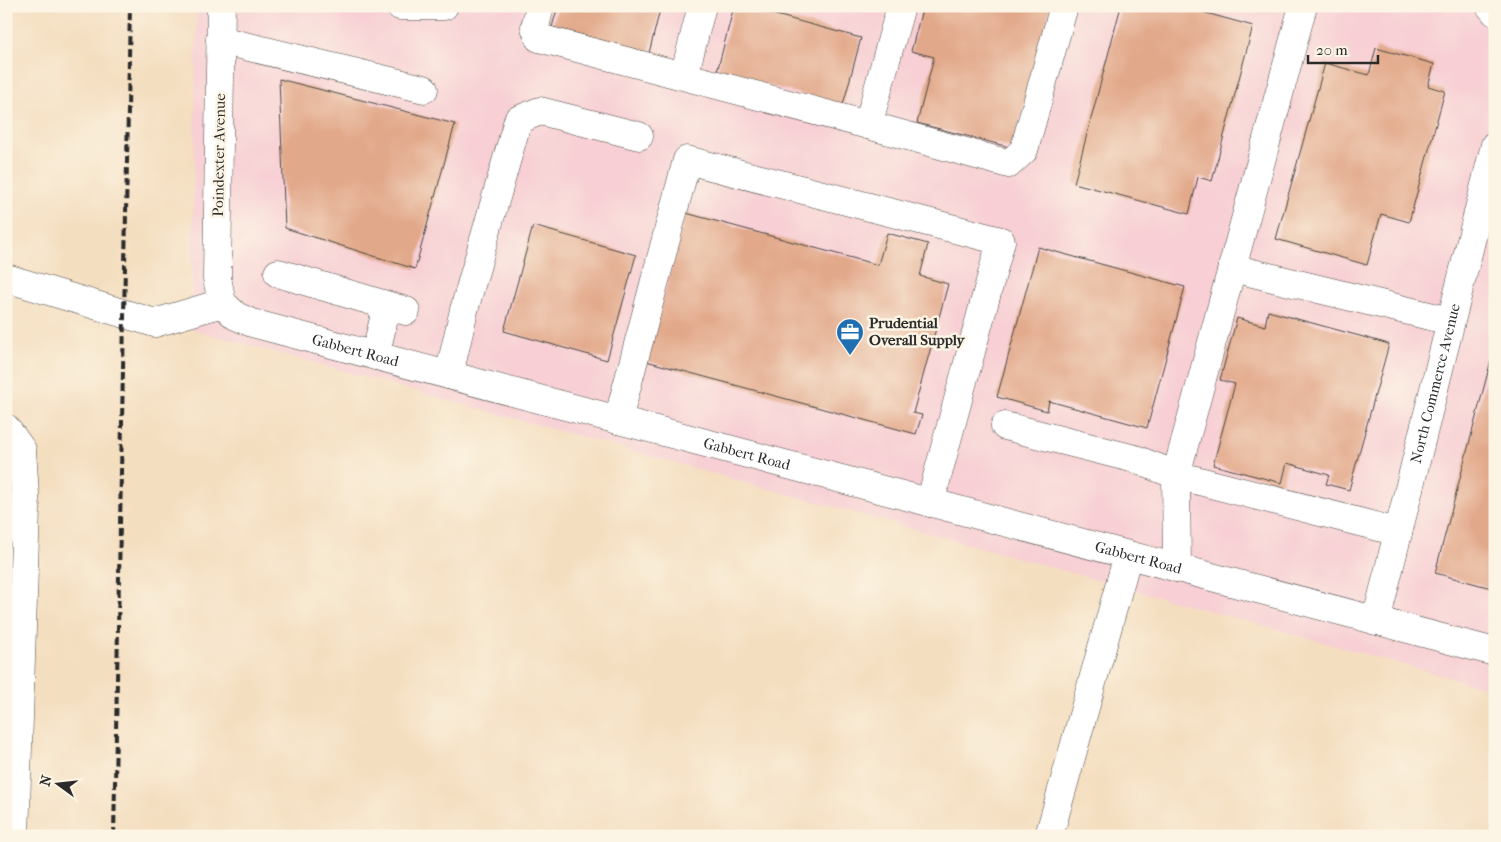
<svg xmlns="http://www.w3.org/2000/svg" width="1501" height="842" viewBox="0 0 1501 842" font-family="'IM FELL French Canon',serif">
<rect width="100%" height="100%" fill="#fcf5e5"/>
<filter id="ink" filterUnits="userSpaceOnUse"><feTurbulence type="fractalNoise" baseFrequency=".02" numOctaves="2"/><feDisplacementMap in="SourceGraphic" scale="10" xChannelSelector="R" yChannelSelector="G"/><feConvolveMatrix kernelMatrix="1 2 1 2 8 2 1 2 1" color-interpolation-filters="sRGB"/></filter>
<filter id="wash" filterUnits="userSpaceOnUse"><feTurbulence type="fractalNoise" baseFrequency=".0096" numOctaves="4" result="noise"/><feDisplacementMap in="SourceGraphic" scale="20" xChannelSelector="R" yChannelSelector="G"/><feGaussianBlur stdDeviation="1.12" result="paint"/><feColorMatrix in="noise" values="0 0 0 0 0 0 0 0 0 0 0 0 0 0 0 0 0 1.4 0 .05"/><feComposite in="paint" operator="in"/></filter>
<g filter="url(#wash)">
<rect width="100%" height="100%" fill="#f4dec0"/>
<path fill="#f7cfd4" d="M197 6H1495V690L191 329Z"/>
<g id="blocks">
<g fill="#e2a88a">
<path d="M558 6H661L649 53 552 27Z"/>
<path d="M734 6H743L861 38 843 105 717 72Z"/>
<path d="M923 6H1051L1013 148 917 123 934 57 911 51Z"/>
<path d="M1121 6H1181L1253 26 1212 181 1198 177 1189 214 1074 183Z"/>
<path d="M1376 48 1434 64 1428 86 1445 91 1409 222 1381 214 1367 265 1276 239 1325 63 1369 75Z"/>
<path d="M279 79 455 124 415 269 285 228Z"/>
<path d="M686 213 878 265 887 233 928 244 920 276 948 284 913 413 922 415 916 434 646 361Z"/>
<path d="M533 226 636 255 607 360 504 331Z"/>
<path d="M1038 247 1185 287 1147 428 1049 401 1047 411 997 397Z"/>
<path d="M1268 311 1389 344 1349 490 1326 484 1329 475 1287 463 1282 483 1213 465 1235 384 1220 380 1237 318 1265 326Z"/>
<path d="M1494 349H1495V589L1435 573Z"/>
</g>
</g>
</g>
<g filter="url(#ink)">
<use href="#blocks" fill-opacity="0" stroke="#494641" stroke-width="1"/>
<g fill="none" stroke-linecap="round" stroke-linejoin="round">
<g stroke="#494641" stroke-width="29">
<g id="minor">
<path d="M221 6 217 278 222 303"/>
<path d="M400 6H444"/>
<path d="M540 6 535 27 539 38 868 125"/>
<path d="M901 6 868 125 1009 164 1024 150 1064 6"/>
<path d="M1490 6 1495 12"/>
<path d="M220 40 424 89"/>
<path d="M684 76 702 6"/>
<path d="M1232 268 1450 321"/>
<path d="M278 273 406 311"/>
<path id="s1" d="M6 278 155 323 222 303 236 316 252 323 1495 652"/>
<path d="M375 356 387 306"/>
<path d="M449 375 464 310 518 120 540 111 639 136"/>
<path d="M618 420 687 160 1001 241 930 503"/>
<path d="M1005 426 1135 459 1176 475 1398 532"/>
<path d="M6 428 22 450 26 509 15 836"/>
<path d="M1177 568 1176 475 1303 6"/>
<path id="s2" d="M1376 621 1495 145"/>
<path d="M1049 836 1128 555"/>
</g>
</g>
<use href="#minor" stroke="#fff" stroke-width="28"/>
<path stroke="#2b2b2b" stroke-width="4" stroke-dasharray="8 4" stroke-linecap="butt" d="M114 836 130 6"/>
</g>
</g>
<defs>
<g id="office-pin" transform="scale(1.4375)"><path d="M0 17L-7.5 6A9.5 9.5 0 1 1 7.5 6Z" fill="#1f6fb2" stroke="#fcf5e5"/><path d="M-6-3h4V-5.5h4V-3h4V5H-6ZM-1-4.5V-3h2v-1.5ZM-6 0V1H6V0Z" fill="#fff"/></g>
</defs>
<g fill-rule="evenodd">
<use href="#office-pin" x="850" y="332"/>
</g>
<g text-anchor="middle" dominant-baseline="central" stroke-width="5" stroke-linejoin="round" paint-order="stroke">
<g font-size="15" fill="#2b2b2b" stroke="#fcf5e5">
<text transform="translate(219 155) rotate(-89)">Poindexter Avenue</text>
<text stroke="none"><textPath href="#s1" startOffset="369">Gabbert Road</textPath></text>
<text stroke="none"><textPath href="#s2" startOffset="245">North Commerce Avenue</textPath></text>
<text stroke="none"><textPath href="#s1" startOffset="774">Gabbert Road</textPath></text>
<text stroke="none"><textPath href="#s1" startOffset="1179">Gabbert Road</textPath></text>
</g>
<g font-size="15" font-weight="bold" fill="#2b2b2b" stroke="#fcf5e5" text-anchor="start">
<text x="869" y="323">Prudential<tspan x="869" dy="17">Overall Supply</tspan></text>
</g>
</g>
<rect width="1501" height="842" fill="none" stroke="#fcf5e5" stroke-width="25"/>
<g transform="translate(58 784) rotate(285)" stroke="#fcf5e5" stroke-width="4" paint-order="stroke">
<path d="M0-4L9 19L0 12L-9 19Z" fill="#2b2b2b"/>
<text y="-8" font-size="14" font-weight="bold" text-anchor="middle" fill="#2b2b2b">N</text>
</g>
<path d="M1308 55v8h70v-8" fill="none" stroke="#2b2b2b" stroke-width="2.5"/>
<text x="1316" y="55" font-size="15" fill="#2b2b2b" stroke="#fcf5e5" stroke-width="4" paint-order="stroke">20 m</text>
</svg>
